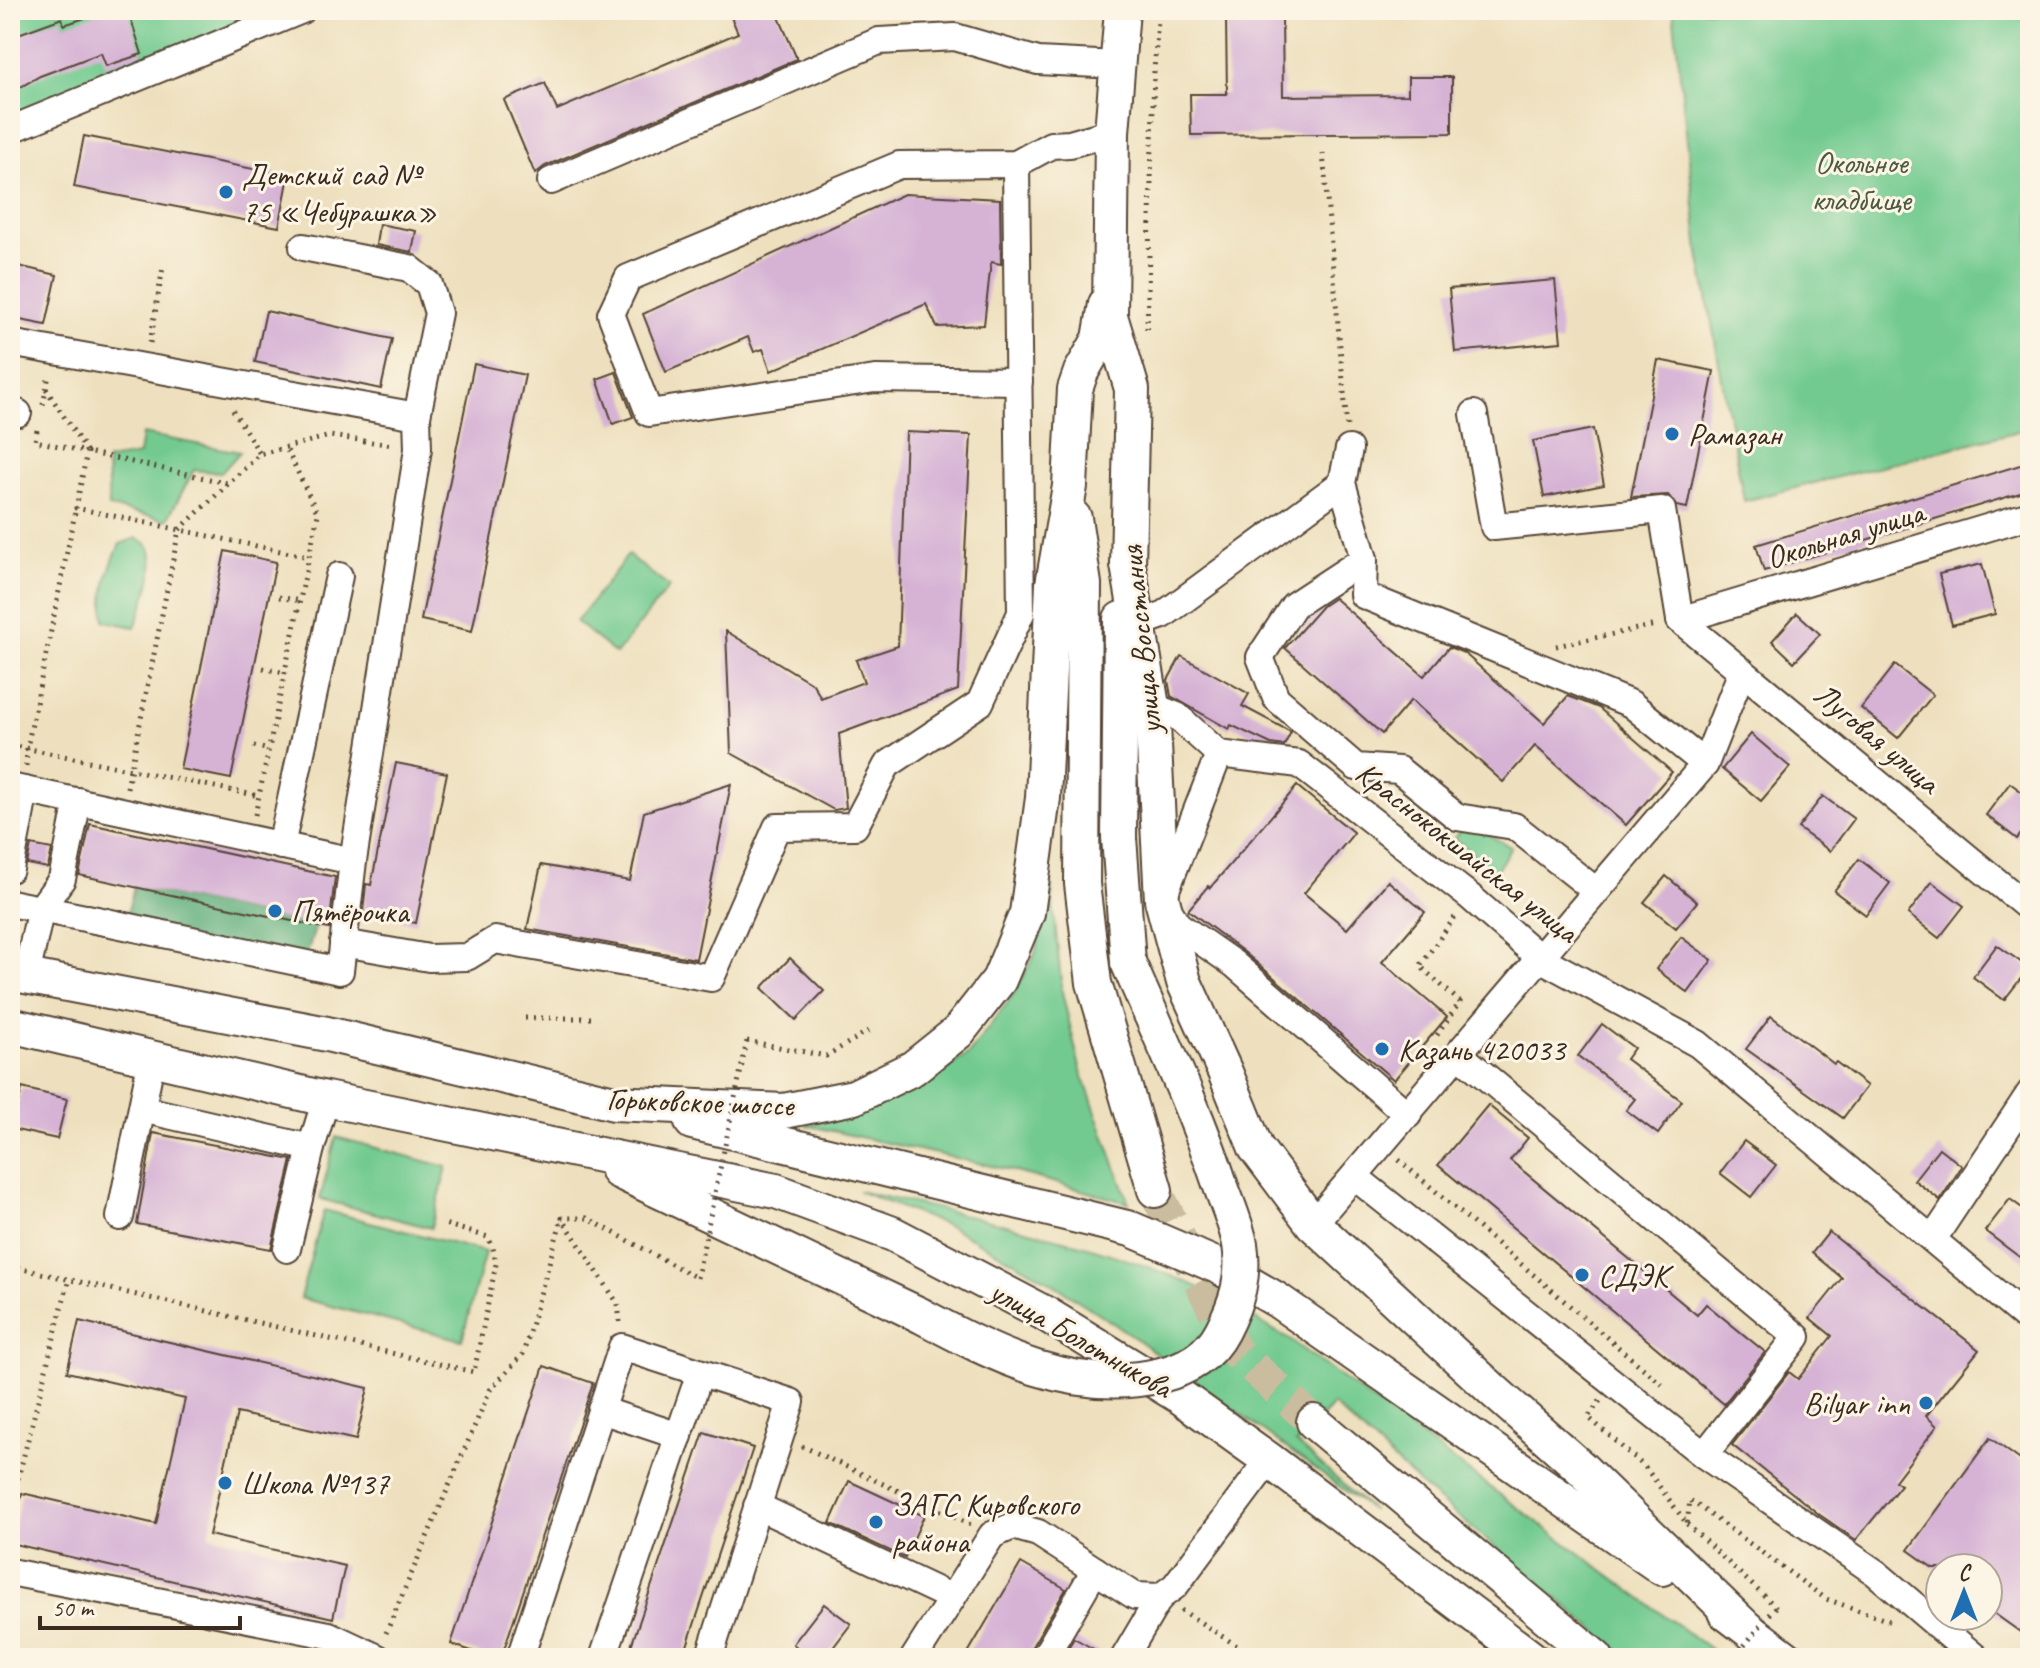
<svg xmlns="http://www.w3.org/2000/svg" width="2040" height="1668" viewBox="0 0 2040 1668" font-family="Caveat,sans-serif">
<rect width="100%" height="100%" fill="#fcf5e5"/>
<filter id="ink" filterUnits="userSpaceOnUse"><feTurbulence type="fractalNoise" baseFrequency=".0125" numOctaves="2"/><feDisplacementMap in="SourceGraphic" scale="16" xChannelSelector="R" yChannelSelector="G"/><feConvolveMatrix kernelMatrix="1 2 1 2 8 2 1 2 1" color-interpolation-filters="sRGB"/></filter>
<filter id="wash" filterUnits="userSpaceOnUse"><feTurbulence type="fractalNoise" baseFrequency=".006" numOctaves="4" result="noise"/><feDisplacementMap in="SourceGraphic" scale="32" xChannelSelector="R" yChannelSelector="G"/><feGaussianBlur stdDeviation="1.8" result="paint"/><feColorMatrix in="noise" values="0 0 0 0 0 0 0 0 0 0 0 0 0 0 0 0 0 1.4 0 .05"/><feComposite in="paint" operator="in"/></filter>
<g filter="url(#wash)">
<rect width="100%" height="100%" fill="#eee0be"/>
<g fill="#72ca90" stroke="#567a57" stroke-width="2">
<path d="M10 10H275L10 119Z"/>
<path d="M1673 10H2030V428L1744 501 1699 253Z"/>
<path d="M142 434 240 452 221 473 194 470 167 520 109 507 107 460 139 455Z"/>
<path d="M136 538C138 539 146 543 147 544 162 561 142 609 135 627L105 621C101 593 108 569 120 544Z"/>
<path d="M628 555 669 587 616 654 576 622Z"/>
<path d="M1466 822 1511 847 1495 873 1454 838Z"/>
<path d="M1051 881 1062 992 1080 1068 1129 1203 1005 1169 805 1125 877 1107 927 1081 969 1054 1013 995 1035 954Z"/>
<path d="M336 1137 447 1167 431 1228 320 1199Z"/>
<path d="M858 1191C965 1215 1075 1237 1177 1278 1216 1293 1254 1319 1290 1340L1722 1658H1628L1423 1487 1333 1405 1296 1443 1373 1511 1128 1333 1044 1278 951 1227Z"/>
<path d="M324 1210 485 1252 462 1340 300 1298Z"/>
</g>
<path fill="#5dae7a" stroke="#4c6c4c" stroke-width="2" d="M134 887 316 926 300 974 121 937Z"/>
<g id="blocks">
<g fill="#d6b2d5">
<path d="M109 10H128L142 54 106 66 101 53 40 76 10 93V37L62 18 64 25Z"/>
<path d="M728 10H776L797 59 545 166 535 174 504 100 545 83 557 110 738 33Z"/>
<path d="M1282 17 1283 96 1408 95V77H1452V133L1191 135 1190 94H1227L1226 18Z"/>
<path d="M84 136 289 176 279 227 74 187Z"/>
<path d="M904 194 1000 199 1001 264 991 262 984 325 937 327 926 304 771 371 763 349 754 352 748 337 666 372 643 314Z"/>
<path d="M379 224 416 231 412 252 376 245Z"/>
<path d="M10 264 57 275 46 325 10 318Z"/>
<path d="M1555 280 1561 342 1455 352 1449 289Z"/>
<path d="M266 311 392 339 381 389 255 362Z"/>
<path d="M1658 360 1714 371 1687 508 1677 506 1668 495 1631 497Z"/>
<path d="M474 364 525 375 472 631 421 620Z"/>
<path d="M616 372 633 417 613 424 597 379Z"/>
<path d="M1593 429 1604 485 1544 497 1533 441Z"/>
<path d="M906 432 971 435 958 690 839 734 846 808 834 810 731 753 726 631 813 684 821 698 864 682 856 660 898 646Z"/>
<path d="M2030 462V490L1764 571 1756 545Z"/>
<path d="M225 551 276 562 231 779 180 769Z"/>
<path d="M1982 564 1995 614 1952 625 1939 574Z"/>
<path d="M1334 598 1424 676 1449 647 1464 653 1544 723 1568 696 1599 708 1672 772 1626 825 1535 746 1503 782 1411 700 1382 734 1285 648 1322 606Z"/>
<path d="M1797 613 1820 634 1794 662 1772 641Z"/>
<path d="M1181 656 1249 694 1242 706 1291 732 1284 746 1271 744 1231 725 1229 729 1171 696 1168 680Z"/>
<path d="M1895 665 1933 695 1898 738 1861 708Z"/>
<path d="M1751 734 1790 767 1761 801 1722 769Z"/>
<path d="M396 763 447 773 416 923 363 912 366 884 371 885Z"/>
<path d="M2010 783 2030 798V822L2017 839 1986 815Z"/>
<path d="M731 784 696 959 527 929 541 865 630 881 644 812Z"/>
<path d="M1297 786 1354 833 1304 893 1347 929 1388 881 1425 912 1382 962 1447 1017 1394 1080 1244 952 1188 910 1208 886 1210 888Z"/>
<path d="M1823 796 1854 819 1830 851 1798 828Z"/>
<path d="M90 824 335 877 329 929 79 875Z"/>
<path d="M31 845 52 849 48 868 27 864Z"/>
<path d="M1859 859 1890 883 1866 915 1834 891Z"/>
<path d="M1666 876 1697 902 1676 928 1644 902Z"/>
<path d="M1932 882 1964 906 1939 938 1908 914Z"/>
<path d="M1681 937 1712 960 1688 993 1656 969Z"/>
<path d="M1997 945 2029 968 2004 1000 1973 977Z"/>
<path d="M790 958 824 991 796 1020 762 988Z"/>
<path d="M1771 1016 1834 1064 1836 1062 1867 1086 1843 1118 1746 1049Z"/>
<path d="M1602 1024 1634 1048 1626 1059 1682 1101 1658 1134 1626 1110 1635 1099 1578 1056Z"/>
<path d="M22 1088 67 1099 57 1139 12 1129Z"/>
<path d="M1488 1105 1528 1138 1510 1160 1697 1315 1706 1304 1765 1352 1724 1404 1438 1165Z"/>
<path d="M153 1133 292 1160 271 1249 137 1224Z"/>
<path d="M1744 1141 1776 1165 1751 1197 1720 1173Z"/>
<path d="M1939 1148 1962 1166 1940 1200 1914 1180Z"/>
<path d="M2010 1199 2030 1214V1265L1985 1231Z"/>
<path d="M1829 1232 1979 1350 1926 1416 1937 1426 1895 1481 1901 1485 1856 1540 1820 1515 1732 1445 1789 1372 1798 1379 1832 1336 1810 1318 1842 1278 1812 1253Z"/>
<path d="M79 1321 368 1388 356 1440 237 1413 209 1535 345 1566 333 1618 10 1543 22 1493 156 1524 185 1399 67 1372Z"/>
<path d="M544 1366 593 1383 501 1658H492L451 1644Z"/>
<path d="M704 1432 753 1448 683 1658H627Z"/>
<path d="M1990 1438 2030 1467V1639L1988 1609V1568H1933L1908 1550Z"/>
<path d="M849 1481 924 1516 905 1558 830 1523Z"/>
<path d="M1021 1563 1066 1589 1030 1650 1028 1658H965Z"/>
<path d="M824 1604 851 1624 825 1658H811L793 1644Z"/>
<path d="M1074 1638 1108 1657V1658H1062Z"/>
</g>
</g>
</g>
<g filter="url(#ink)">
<use href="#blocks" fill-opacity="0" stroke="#564536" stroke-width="2"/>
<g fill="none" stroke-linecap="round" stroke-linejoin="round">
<path stroke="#cabc9e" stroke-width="34" stroke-dasharray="34 17" stroke-linecap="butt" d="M1155 1190 1235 1351 1314 1422"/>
<g stroke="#564536" stroke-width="30">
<g id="minor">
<path d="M10 130 302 10"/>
<path d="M551 181 879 41 955 37 1038 61 1117 65"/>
<path d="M303 247 409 268 429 284 438 313 417 416"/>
<path d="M10 343 417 416 418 449 353 861 340 971 87 918"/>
<path d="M1019 381 875 379 649 413 611 314 628 278 899 165 1016 164 1051 145 1070 144 1112 132"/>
<path d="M10 411 18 413"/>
<path d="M1474 414 1494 527 1662 510 1680 620"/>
<path d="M1349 449 1342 483 1364 559 1363 595 1631 704 1705 764"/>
<path d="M1364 559 1294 605 1260 657 1276 698 1356 767 1399 770 1457 817 1514 826 1596 891"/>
<path d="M1680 620 2030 909"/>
<path d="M1680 620 2030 515"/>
<path d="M1137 624 1163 615 1342 483"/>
<path d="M1152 706 1177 716 1219 754 1299 764 1469 896 1540 958 1698 1044 2030 1321"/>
<path d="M1219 754 1162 900 1178 925 1234 964 1408 1115"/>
<path d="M10 787 353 861"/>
<path d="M281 846 339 576"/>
<path d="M10 869 25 790"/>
<path d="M10 903 105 922"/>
<path d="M343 943 429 958 467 957 495 940 711 978 777 827 855 826 887 765 980 703 1021 613 1016 164"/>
<path d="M26 976 41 908 62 879 78 801"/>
<path d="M1460 1055 1797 1337 1704 1455"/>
<path d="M142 1109 311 1148 287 1249"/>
<path d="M311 1148 326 1099"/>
<path d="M1355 1177 1704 1455 1876 1573 1976 1658"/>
<path d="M120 1217 152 1057"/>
<path d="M1313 1224 1705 764 1742 671"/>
<path d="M1933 1239 2030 1093"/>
<path d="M601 1410 679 1436"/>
<path d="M757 1506 952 1598"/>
<path d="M10 1572 329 1635 378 1658"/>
<path d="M520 1658 622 1347 791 1402 709 1658"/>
<path d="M603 1658 700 1373"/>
<path d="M914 1658 992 1535 1013 1526 1038 1533 1135 1596 1160 1597"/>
<path d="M1044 1658 1095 1570"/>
<path d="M1124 1658 1160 1597 1175 1586 1269 1460"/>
</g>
</g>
<g stroke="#564536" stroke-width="38">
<g id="major">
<path d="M1122 10 1112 132 1110 316 1132 389 1128 565 1152 706 1162 900 1184 982 1225 1072 1256 1148 1313 1224 1495 1392 1580 1467 1743 1625"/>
<path d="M1074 518 1084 584 1082 884 1094 983 1155 1190"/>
<path d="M1121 619 1119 837 1128 962"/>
<path d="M10 973 327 1034 614 1103 784 1111 854 1097 913 1068 958 1032 999 980 1027 913 1043 798 1053 584 1070 486 1075 389 1081 372 1100 339 1106 304"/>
<path d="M10 1025 326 1099 776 1191 893 1234 1044 1313 1181 1397 1269 1460 1531 1658"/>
<path d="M692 1122 1131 1229 1220 1267 1277 1300 1662 1568"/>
<path d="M618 1171 920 1315"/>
<path d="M1314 1422 1596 1658"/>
<path d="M1725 1612 1786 1658"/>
</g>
</g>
<g stroke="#564536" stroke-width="5" stroke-dasharray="2 6" stroke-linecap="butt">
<path d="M1323 153 1347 427"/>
<path d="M1147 329 1154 70 1159 10"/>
<path d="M150 343 163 267"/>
<path d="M46 389 87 452 227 483"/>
<path d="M43 405 49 375"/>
<path d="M233 410 260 454"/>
<path d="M37 430 35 441 87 452 76 508 309 557"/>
<path d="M279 597 300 601"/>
<path d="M1556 646 1656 625"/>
<path d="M263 668 285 673"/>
<path d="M10 745 259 796"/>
<path d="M254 746 269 750"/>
<path d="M26 766 27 748 76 508"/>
<path d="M127 788 179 530 260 454 330 436 393 445"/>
<path d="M255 815 318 514 286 448"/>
<path d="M525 1018H597"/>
<path d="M1437 1035 1460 1002 1420 966 1455 917"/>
<path d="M747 1041 826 1056 872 1029"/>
<path d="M1399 1160 1665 1387"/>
<path d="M10 1266 474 1372 496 1264 493 1248 488 1237 444 1224"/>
<path d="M620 1322 618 1304 562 1218H587L697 1278"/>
<path d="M1600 1401 1588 1417 1645 1467 1687 1524 1690 1500 1826 1599 1892 1622"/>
<path d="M802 1446 971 1525"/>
<path d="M10 1510 69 1279"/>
<path d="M1687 1524 1776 1607"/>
<path d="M1181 1610 1256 1658"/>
<path d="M386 1633 490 1390 523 1354 562 1218"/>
</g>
<use href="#minor" stroke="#fff" stroke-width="26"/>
<use href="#major" stroke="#fff" stroke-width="34"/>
<g stroke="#564536" stroke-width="38" stroke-linecap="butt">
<path id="major-bridge" d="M920 1315C995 1355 1074 1396 1161 1375 1188 1368 1209 1356 1222 1331 1237 1302 1245 1277 1240 1244 1236 1223 1226 1201 1219 1181 1194 1106 1159 1034 1128 962"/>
</g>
<g stroke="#564536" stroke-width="5" stroke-dasharray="2 6" stroke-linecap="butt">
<path d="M697 1278 747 1041"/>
<path d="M1734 1658 1776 1607"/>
</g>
<use href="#major-bridge" stroke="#fff" stroke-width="34"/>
</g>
</g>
<g fill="#1f6fb2" stroke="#fcf5e5" stroke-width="3">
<circle cx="226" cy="192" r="8"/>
<circle cx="1672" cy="434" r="8"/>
<circle cx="275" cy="911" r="8"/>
<circle cx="1382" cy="1049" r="8"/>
<circle cx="1582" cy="1275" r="8"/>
<circle cx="1926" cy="1403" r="8"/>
<circle cx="225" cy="1483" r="8"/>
<circle cx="876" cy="1522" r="8"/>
</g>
<g text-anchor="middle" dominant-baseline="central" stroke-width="6" stroke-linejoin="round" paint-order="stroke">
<g font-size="32" fill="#4c5a40" stroke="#fcf5e5">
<text x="1861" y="162">Окольное<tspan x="1861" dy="37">кладбище</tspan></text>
</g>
<g font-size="32" fill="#3b2a1e" stroke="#fcf5e5" text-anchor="start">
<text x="242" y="174">Детский сад №<tspan x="242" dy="37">75 «Чебурашка»</tspan></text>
<text x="1688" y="434">Рамазан</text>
<text x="291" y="911">Пятёрочка</text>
<text x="1398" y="1049">Казань 420033</text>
<text x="1598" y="1275">СДЭК</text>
<text x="1910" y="1403" text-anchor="end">Bilyar inn</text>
<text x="241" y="1483">Школа №137</text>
<text x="892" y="1504">ЗАГС Кировского<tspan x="892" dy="37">района</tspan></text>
</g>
<g font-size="32" fill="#3b2a1e" stroke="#fcf5e5">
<text transform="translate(1845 535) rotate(-17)">Окольная улица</text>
<text transform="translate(1141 640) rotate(-96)">улица Восстания</text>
<text transform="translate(1877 738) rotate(40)">Луговая улица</text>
<text transform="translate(1467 852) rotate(38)">Краснококшайская улица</text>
<text transform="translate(700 1102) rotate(2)">Горьковское шоссе</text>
<text transform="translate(1081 1339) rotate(30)">улица Болотникова</text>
</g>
</g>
<rect width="2040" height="1668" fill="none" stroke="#fcf5e5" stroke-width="40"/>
<g transform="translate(1964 1592)"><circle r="38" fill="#fcf5e5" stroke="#afa495" stroke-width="2"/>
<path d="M0-6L14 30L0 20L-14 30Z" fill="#1f6fb2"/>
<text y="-12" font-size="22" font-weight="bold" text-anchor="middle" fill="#3b2a1e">С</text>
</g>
<path d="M40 1616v12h200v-12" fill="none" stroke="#3b2a1e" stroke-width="4"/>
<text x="52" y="1616" font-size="24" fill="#3b2a1e" stroke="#fcf5e5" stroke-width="6" paint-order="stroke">50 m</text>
</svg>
